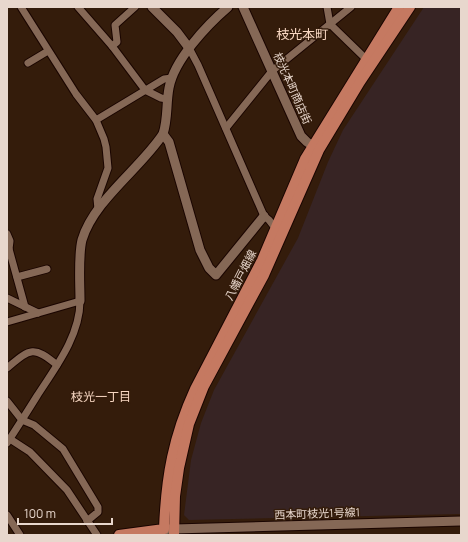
<svg xmlns="http://www.w3.org/2000/svg" width="468" height="542" viewBox="0 0 468 542" font-family="Manrope,'Noto Sans JP',sans-serif">
<rect width="100%" height="100%" fill="#341c0b"/>
<path fill="#372424" d="M424 7H461V514L189 520 184 515 191 460 201 423 214 390 298 238 328 162 343 130Z"/>
<g fill="none" stroke-linecap="round" stroke-linejoin="round">
<g stroke="#1a0500" stroke-width="9">
<g id="minor">
<path d="M21 7 76 94 96 120 104 139 106 147 108 168 97 199 98 209"/>
<path d="M78 7 112 46 145 90 161 98 167 99"/>
<path d="M327 7 330 24 366 59"/>
<path d="M112 46 117 42 115 25 135 7"/>
<path d="M189 48 198 65 264 216 269 220 276 229"/>
<path d="M28 63 48 51"/>
<path d="M96 120 164 79 172 78"/>
<path d="M226 128 272 71 351 7"/>
<path d="M7 234 10 241 9 249 7 251"/>
<path d="M9 249 25 307"/>
<path d="M17 277 47 269"/>
<path d="M7 298 38 313"/>
<path d="M7 322 80 301C80 336 55 368 37 396 27 412 17 428 7 443"/>
<path d="M7 368C30 349 33 345 57 365"/>
<path d="M7 401 22 420 34 425 63 449 98 507V512L87 521"/>
<path d="M10 439 30 452 67 490 97 535"/>
<path d="M7 515 20 535"/>
</g>
</g>
<g stroke="#1a0500" stroke-width="11">
<g id="tertiary">
<path d="M152 7 177 32 189 48"/>
<path d="M243 7 301 136 307 142 318 149"/>
<path d="M163 134 169 142 200 250 209 268 216 275 264 216"/>
<path d="M80 301C80 284 78 256 82 240 94 200 140 169 163 134 168 119 166 104 169 88 174 60 207 25 228 7"/>
<path d="M164 535V529H174L461 521"/>
</g>
</g>
<g stroke="#1a0500" stroke-width="12">
<g id="primary">
<path d="M119 535 164 529C166 477 173 437 195 389L262 260 305 159 399 7"/>
<path d="M174 535 175 496 179 468 189 424 204 386 264 275 319 150 360 82 410 7"/>
</g>
</g>
<use href="#minor" stroke="#856856" stroke-width="7"/>
<use href="#tertiary" stroke="#856856" stroke-width="9"/>
<use href="#primary" stroke="#c57961" stroke-width="10"/>
</g>
<g text-anchor="middle" dominant-baseline="central" stroke-width="3" stroke-linejoin="round" paint-order="stroke">
<g font-size="11" fill="#e8d7cd" stroke="#341c0b">
<text transform="translate(293 88) rotate(66)">枝光本町商店街</text>
<text transform="translate(240 275) rotate(-63)">八幡戸畑線</text>
<text transform="translate(317 513) rotate(-2)">西本町枝光1号線1</text>
</g>
<g font-size="12" fill="#f8d7c2" stroke="#341c0b">
<text x="101" y="396">枝光一丁目</text>
</g>
<g font-size="13" fill="#f8d7c2" stroke="#341c0b">
<text x="302" y="34">枝光本町</text>
</g>
</g>
<rect width="468" height="542" fill="none" stroke="#e8d7cd" stroke-width="16"/>
<path d="M18 518v6h94v-6" fill="none" stroke="#e8d7cd" stroke-width="2"/>
<text x="24" y="518" font-size="12" fill="#e8d7cd" stroke="#341c0b" stroke-width="3" paint-order="stroke">100 m</text>
</svg>
